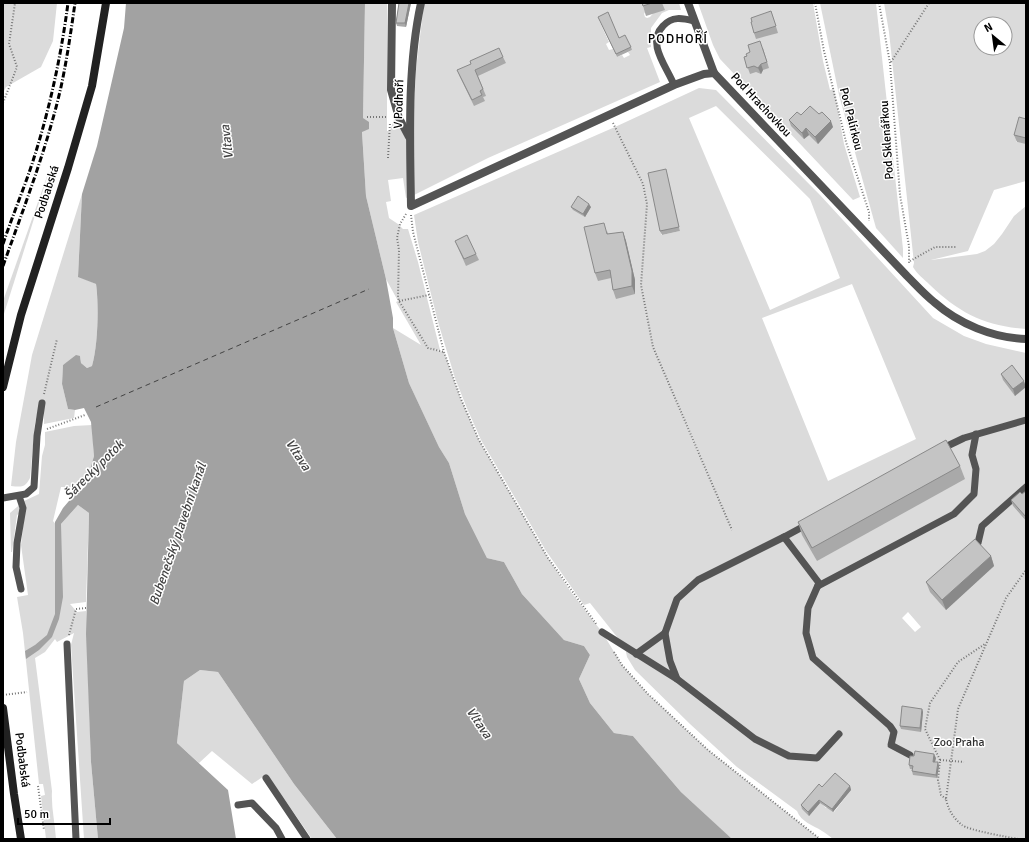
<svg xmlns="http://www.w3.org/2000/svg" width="1029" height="842" viewBox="0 0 1029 842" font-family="Signika,sans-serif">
<rect width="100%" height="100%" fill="#fff"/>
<g fill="#dbdbdb" fill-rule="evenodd">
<path d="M3 3H57L53 41 41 67 6 87 3 93Z"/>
<path d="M365 3H387V131H390L395 116 409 146 408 197 406 198 403 178 388 180 391 201 386 202 389 218 398 224 403 229H408L418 262 440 350 433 349 444 352 461 399 479 440 548 558 571 592 602 632 622 665 648 694 708 750 820 839H732L726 834 681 792 633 736 614 733 590 703 579 679 590 655 584 646 564 640 522 594 504 562 487 558 465 514 449 463 439 447 409 383 393 328 421 345 396 302 398 301 386 279 366 196 362 131 369 128 363 118Z"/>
<path d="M427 3H642L645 12 644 14 645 17 647 18 650 17 662 3H679L681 10H669L662 13 651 28V47L647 48 660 82 488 158 414 195 413 125 416 69 424 4ZM599 20 620 41 632 50 628 52 630 55 624 58 622 55 617 57 613 49 609 50 606 44 609 42Z"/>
<path d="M698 3H813L823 61 830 90 834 89 844 144 860 197 853 200 720 59 713 45Z"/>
<path d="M820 3H876L903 249V258L876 228 839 95Z"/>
<path d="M884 3H1026V126L1016 142 1026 143V181L994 190 968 251 931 260 977 254 985 251 994 244 1002 234 1014 216 1026 206V329C985 326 959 313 930 285 924 279 917 274 913 267L914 263 889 32ZM981 24H1005V48H981Z"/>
<path d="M699 88 716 90 820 195 933 318 964 336 986 344 1026 353V387L1015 395 1026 387V500L1013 506 1026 521V839H833C829 836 826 833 822 831 813 825 801 822 797 811L737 767 690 724 635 670 627 657 625 647 590 603 584 605 546 551 528 520 481 440 466 406 455 378 438 322 418 242 414 215 615 127ZM716 106 810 199 840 278 770 310 689 118ZM667 173 680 231 662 235H661ZM852 284 916 439 828 481 762 318ZM908 612 921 627 915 632 902 618ZM851 790 834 812 828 806 826 808 821 803Z"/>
<path d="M50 168 3 317V301Z"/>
<path d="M82 194 78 276 96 284C99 304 98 346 92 366L87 368 81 363 80 356 63 365 62 384 68 409 75 410 74 418 44 424V404L40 403 35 423 30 478C25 488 21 487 11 486L16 442 32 355Z"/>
<path d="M92 425 94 456 85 487H61L53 521 61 531V524L78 505 89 513 86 602 70 604 77 612 86 611 91 762 98 839H84L71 645 74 633 57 642 55 639 45 652 35 658 52 791C51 807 55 823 56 839H46L41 796 45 795 43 784H39L23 633 17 597 28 595 21 545 25 510 17 515 12 552H11L10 513 24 501 39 494 42 456 45 445V432L74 426Z"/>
<path d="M200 670 218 672 294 784 337 839H312L267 774 252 784 212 751 199 763 177 743 184 681Z"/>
</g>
<path fill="#a2a2a2" d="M126 3H365L363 118 369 122V129L362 132 366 196 386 279 393 318V328L409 383 439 447 449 463 465 514 487 558 504 562 522 594 564 640 584 646 590 655 579 679 590 703 614 733 633 736 681 792 732 839H337L294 784 218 672 200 670 184 681 177 743 228 790 236 839H98L91 762 86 634 89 513 78 505 61 524 63 597 59 619 52 637 39 650 26 659 25 651 35 645 47 635 55 614V522L63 508 74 495 85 487 94 456 91 422 84 408 75 410 68 409 62 384 63 365 76 355 80 356 81 363 87 368 92 366C98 346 99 304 96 284L78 277 82 194 97 146 124 28Z"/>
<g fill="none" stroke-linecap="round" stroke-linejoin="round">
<path stroke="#434343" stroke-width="1" stroke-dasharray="5 4" stroke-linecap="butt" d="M96 407 369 289"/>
<g stroke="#767676" stroke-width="2" stroke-dasharray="1 2" stroke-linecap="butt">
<path d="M815 3 824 51 846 142 869 212V221"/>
<path d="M879 3 890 63 900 195 909 246V263"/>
<path d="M891 62 929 3"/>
<path d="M3 103 17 67 9 44 15 3"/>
<path d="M367 117H388"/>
<path d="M613 123 643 184 647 204 641 285 653 347 732 530"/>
<path d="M388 158 390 123"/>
<path d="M406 214 400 224 397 238 399 250 398 297 399 301 428 348 444 352"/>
<path d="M411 215 413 232 444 352 461 399 479 440 548 558 597 625"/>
<path d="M910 261 935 247H956"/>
<path d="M399 301 429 295"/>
<path d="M44 394 57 339"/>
<path d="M47 429 85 415"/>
<path d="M69 635 76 609 86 608"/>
<path d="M614 652 622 665 648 694 708 750 820 839"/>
<path d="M3 695 27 692"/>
<path d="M940 760 964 762"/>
<path d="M38 786 44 830"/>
<path d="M946 799 941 795 938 780 940 760 925 729 930 703 958 662 985 644"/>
<path d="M1018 839C1007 837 968 830 962 825 953 818 948 809 946 799L958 709 1006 598 1026 570"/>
</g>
<g stroke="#545454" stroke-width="7">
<path d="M674 85C667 67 646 43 663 26 672 16 682 18 694 21"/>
<path d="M941 449 964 438 1026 420"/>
<path d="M19 496 23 508 17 543 16 567 21 589"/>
<path d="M3 498 26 494 34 487 37 436 42 403"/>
<path d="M784 537 819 583 808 608 806 633 813 658 890 726 894 732 891 745 910 755"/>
<path d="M972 548 978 543 982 526 1026 487"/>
<path d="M818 586 954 514 974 494 976 469 972 455 976 434"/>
<path d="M602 632 677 679 755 739 789 756 817 758 839 734"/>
<path d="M665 633 670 661 677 679"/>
<path d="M67 644 76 839"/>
<path d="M636 654 665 633 677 599 698 580 784 537 808 524"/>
<path d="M266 778 307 839"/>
<path d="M238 805 252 803 276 828 282 839"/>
</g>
<g stroke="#545454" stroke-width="8">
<path d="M392 3 391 90 399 118 409 137"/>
<path d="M421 3C407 67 410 140 411 206L674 85 704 74 714 73"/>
<path d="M688 3 714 73 907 276C916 285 924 294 934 302 959 324 993 338 1026 339"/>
</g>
<g stroke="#212121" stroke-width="8">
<path d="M3 387 21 315 68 168 92 86 106 3"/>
<path d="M3 708 14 794 21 839"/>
</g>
<g stroke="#000" stroke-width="3" stroke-dasharray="6 2 1 2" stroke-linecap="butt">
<path d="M3 244C12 217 23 191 32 164 49 112 61 57 68 3"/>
<path d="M3 266C24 207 47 148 61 87 67 59 71 31 75 3"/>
</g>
</g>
<g fill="#a9a9a9">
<path d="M399 3H411L406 27 397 26 396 23Z"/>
<path d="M642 3H662L665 10 646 16Z"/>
<path d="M771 11 778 33 756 39 754 33 752 22Z"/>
<path d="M598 17 619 38 631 47 632 50 617 57Z"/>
<path d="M763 48 769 68 763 70 761 74 756 72 750 74 744 57 747 56Z"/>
<path d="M503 57 506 63 478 76 486 96 483 97 485 101 474 106 460 77 457 70Z"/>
<path d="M801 115 833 127 818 144 809 135 804 139 791 126 789 120Z"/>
<path d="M1026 119V144L1017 142 1014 135Z"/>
<path d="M667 173 680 231 662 235 660 231Z"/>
<path d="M571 207H591L585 217 573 210Z"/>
<path d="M607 231 608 234 623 232 626 241 635 280V294L616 299 613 290 611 278 598 281 595 273Z"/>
<path d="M455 241 476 254 479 260 466 266Z"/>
<path d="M1001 374 1024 381 1015 396 1003 380Z"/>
<path d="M960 466 965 479 817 561 802 535 798 522Z"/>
<path d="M1026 491V521L1013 506 1011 500 1022 494Z"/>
<path d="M991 556 994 566 946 610 930 592 926 582Z"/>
<path d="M922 709 923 712 921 732 901 729 900 726Z"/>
<path d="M936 758 935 762 939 766 937 778 913 775 912 771V769H910L909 765Z"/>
<path d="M850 786 851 790 833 812 820 803 809 816 802 809 801 805 822 787Z"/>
</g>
<g fill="#898989">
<path d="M409 3H411L406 27 405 23Z"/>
<path d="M761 64 763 70 761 74 758 68Z"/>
<path d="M831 121 833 127 818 144 815 137Z"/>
<path d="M806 128 809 135 804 139 802 133Z"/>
<path d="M589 204 591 207 585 217 583 214Z"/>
<path d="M623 232 626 241 635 280V294L632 286Z"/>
<path d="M1024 381 1026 387 1015 396 1013 389Z"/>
<path d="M991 556 994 566 946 610 942 600Z"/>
<path d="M922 709 923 712 921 732 920 728Z"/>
<path d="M934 754 936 758 934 765 933 762Z"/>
<path d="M938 762 939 766 937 778 936 775Z"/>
<path d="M850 786 851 790 833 812 832 809Z"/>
<path d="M819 800 820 803 809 816 808 812Z"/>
</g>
<g fill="#c4c4c4" stroke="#898989">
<path d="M399 3H409L405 23H396Z"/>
<path d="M642 3H652L643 6Z"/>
<path d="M771 11 776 26 754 33 751 22H752L751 18Z"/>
<path d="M608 12 619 38 625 35 631 47 616 54 598 17Z"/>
<path d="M760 41 767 62 761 64 758 68 754 66 747 68 744 57 747 56 746 54 750 52 748 45Z"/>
<path d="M499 48 503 57 475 70 483 89 480 91 482 95 472 100 457 70 471 64 470 61Z"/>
<path d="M810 106 819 114 822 112 831 121 815 137 806 128 802 133 789 120 797 112 801 115Z"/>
<path d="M1019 117 1026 119V138L1014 135Z"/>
<path d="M666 169 679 227 660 231 648 173Z"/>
<path d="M578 196 589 204 583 214 571 207Z"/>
<path d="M604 223 607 234 623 232 632 271V286L613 290 610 270 595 273 584 227Z"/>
<path d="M467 235 476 254 464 259 455 241Z"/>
<path d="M1012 365 1024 381 1013 389 1001 374Z"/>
<path d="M946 440 960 466 812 548 798 522Z"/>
<path d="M1026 491V517L1011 500 1020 492 1022 494Z"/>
<path d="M975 539 991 556 942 600 926 582Z"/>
<path d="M902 706 922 709 920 728 900 726Z"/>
<path d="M915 751 934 754 933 762H938L936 775 912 771 913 766 909 765 910 756H914Z"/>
<path d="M835 773 850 786 832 809 819 800 808 812 801 805 819 784 822 787Z"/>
</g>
<g text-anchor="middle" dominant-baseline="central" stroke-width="3" stroke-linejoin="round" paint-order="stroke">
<g font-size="12" fill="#000" stroke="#fff">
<text transform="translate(399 104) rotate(-88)">V Podhoří</text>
<text transform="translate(761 105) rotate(47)">Pod Hrachovkou</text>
<text transform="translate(851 119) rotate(76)">Pod Palírkou</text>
<text transform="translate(887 140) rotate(-94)">Pod Sklenářkou</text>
<text transform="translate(47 192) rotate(-72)">Podbabská</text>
<text transform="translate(22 760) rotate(83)">Podbabská</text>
</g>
<g font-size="12" fill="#323232" stroke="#fff">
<text x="959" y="742">Zoo Praha</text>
</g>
<g font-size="13" letter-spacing="1" fill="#000" stroke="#fff">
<text x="678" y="39">PODHOŘÍ</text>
</g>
<g font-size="13" font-style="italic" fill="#434343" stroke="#fff">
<text transform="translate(227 142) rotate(-97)">Vltava</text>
<text transform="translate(298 455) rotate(57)">Vltava</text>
<text transform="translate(94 470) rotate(-45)">Šárecký potok</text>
<text transform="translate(178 534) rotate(-71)">Bubenečský plavební kanál</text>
<text transform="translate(479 723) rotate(56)">Vltava</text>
</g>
</g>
<rect width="1029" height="842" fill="none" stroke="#000000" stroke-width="8"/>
<g transform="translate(993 36) rotate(331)"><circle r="19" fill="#ffffff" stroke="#999999"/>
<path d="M0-3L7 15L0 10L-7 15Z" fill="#000000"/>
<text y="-6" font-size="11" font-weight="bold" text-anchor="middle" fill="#000000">N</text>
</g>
<path d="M18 818v6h92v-6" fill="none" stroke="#000000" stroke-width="2"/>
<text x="24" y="818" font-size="12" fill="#000000" stroke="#ffffff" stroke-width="3" paint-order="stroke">50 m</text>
</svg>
